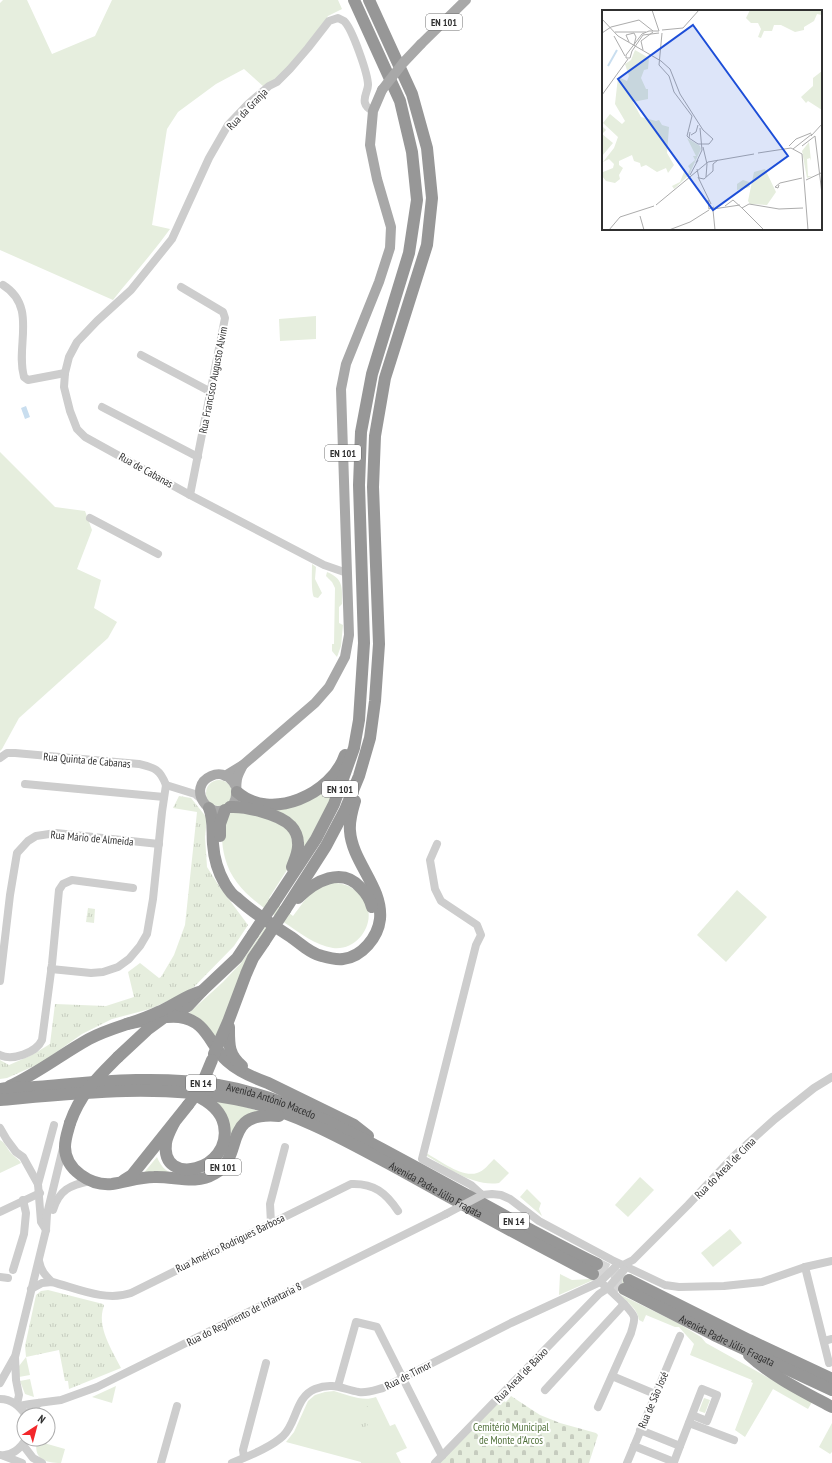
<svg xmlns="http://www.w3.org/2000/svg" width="832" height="1463" viewBox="0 0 832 1463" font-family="'PT Sans Narrow',sans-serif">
<defs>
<pattern id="cemetery-stones" width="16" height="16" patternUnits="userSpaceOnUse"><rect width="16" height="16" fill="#e6eede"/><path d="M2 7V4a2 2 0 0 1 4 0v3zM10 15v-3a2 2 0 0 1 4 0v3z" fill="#c6ccbf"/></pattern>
<pattern id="park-tufts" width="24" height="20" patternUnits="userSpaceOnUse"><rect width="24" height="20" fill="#e6eede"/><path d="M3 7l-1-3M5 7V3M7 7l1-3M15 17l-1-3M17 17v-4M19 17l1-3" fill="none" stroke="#c6ccbf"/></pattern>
</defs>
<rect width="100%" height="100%" fill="#fff"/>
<g fill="#e6eede">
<path d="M3 0H27L52 54 95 36 112 0H338L342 9 328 16 322 26 287 71 264 87 244 69 216 84 178 112 167 129 152 225 170 229C152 254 132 276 113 300L0 250V3Z"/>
<path d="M316 316V339L280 341 279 319Z"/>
<path d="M0 452 55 507 85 511 92 530 77 569 101 580 94 608 117 622 108 638 19 718 2 749 0 751Z"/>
<path d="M312 564 316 567 315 579 322 593 318 598 314 597C311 592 312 571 312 564Z"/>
<path d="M327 572C344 579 342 588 342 604L339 607V623L343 625 341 646 337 657 332 651V644H334L335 588 332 582 326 576Z"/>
<path d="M340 775 332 797 304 849 299 830 238 804 240 798 271 806Z"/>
<circle cx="219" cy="793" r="13"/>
<path d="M234 812 257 815 284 826 291 834 294 859 269 898 293 916C300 907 306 897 315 890 331 876 357 884 366 903 376 924 357 951 333 948 315 945 300 933 285 923 260 905 233 889 225 858 223 851 222 843 222 836 223 829 225 822 226 815Z"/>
<path d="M737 890 767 917 726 962 697 935Z"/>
<path d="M266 926 269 928 217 1041C209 1026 204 1020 189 1013L223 982 241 963Z"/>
<path d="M215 1100 232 1103 262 1112C256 1114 248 1116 243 1120 227 1134 231 1161 212 1172 196 1181 162 1172 142 1175L157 1157C159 1162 162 1167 166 1170 175 1177 201 1177 211 1171 218 1167 222 1161 225 1154 236 1133 229 1117 215 1100Z"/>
<path d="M0 1140C6 1143 7 1149 11 1153 14 1157 18 1158 21 1163L0 1173Z"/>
<path d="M426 1153C439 1160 462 1178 477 1173 484 1171 489 1164 494 1159L509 1173 499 1183C473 1187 447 1167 425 1155Z"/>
<path d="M640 1177 654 1190 628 1217 615 1205Z"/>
<path d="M527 1189 541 1203 539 1209 542 1216 520 1197Z"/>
<path d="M730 1229 742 1243 713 1267 701 1253Z"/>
<path d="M600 1259 607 1263 608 1265 605 1273 600 1277 559 1295 560 1274 572 1280 590 1279Z"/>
<path d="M632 1274 621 1295 678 1323 701 1337 706 1343 812 1402 808 1409 773 1389 745 1437 735 1430 753 1383 751 1382 752 1380 690 1355 694 1344 679 1327H675L646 1315 643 1322 639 1320C636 1300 610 1298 621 1280 624 1276 627 1274 632 1274Z"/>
<path d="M26 1357 30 1375 19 1377V1366Z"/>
<path d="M30 1379 34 1397 25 1394 20 1381Z"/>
<path d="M116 1386 112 1403 92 1397Z"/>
<path d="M334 1391C348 1395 363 1402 376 1397L390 1426 395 1424 407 1448 396 1453 401 1463H361V1462L286 1442 294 1432 308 1401 315 1395 325 1392Z"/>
<path d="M704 1398 710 1400 705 1413 699 1411Z"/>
<path d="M832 1423V1452L830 1454 819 1447Z"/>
<path d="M37 1441 65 1449 61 1463C45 1463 33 1459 37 1441Z"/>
</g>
<path fill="url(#cemetery-stones)" d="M511 1396 540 1415 560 1423 596 1433 598 1435 597 1438 589 1463H438L501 1400 506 1402Z"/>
<g fill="url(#park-tufts)">
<path d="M179 796 191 798 207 818 205 837 207 867 219 886 248 925 234 946 194 987 181 995 150 1009 112 1019 82 1034 41 1063 7 1078 0 1079V1060L9 1065 32 1055 50 1044 55 1004 106 1006 134 997 128 972 140 963 159 978 161 977 174 955 185 925 197 812 173 808Z"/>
<path d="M88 908 95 909 94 923 86 922Z"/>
<path d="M48 1290 103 1304 104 1306C96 1326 112 1350 121 1368L69 1389 68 1381H65L59 1350 26 1357 25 1346 36 1295 41 1291Z"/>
<path d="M372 1404 376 1412 369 1416 371 1420 367 1422 368 1425 363 1428 361 1425 358 1427 356 1423 359 1422 356 1417 364 1413 362 1409Z"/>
</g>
<path fill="#c9deef" d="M26 406 30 417 25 419 21 408Z"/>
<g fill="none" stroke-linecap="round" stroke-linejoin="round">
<g stroke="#d6d6d6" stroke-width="12" stroke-dasharray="12 6" stroke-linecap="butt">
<path d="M597 1264 629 1280"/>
<path d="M593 1274 624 1289"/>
</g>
<g stroke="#cdcdcd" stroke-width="8">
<path d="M3 285C38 307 15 346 24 377L28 380 65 373"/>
<path d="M181 287 223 312 225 318 190 495"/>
<path d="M141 355 211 392"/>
<path d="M102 407 198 457"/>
<path d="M90 518 158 554"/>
<path d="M347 573 324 565 190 495 85 437 77 429 70 411 64 387 65 373 69 357 77 342 97 321 131 290 172 239 209 158 228 125 248 104 269 86 277 82 290 69 308 48 329 21 338 18C340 19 342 20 344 21 352 28 368 74 368 85 368 91 363 97 365 103 366 107 369 109 373 111"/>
<path d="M0 758 7 753H15L139 764C155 768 160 769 166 785"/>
<path d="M25 784 164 797"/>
<path d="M166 785 195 794 201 799"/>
<path d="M437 844 430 860 435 889 441 901 477 925 481 935 476 945 422 1159 471 1185 482 1195 492 1194 501 1195 510 1199 539 1221 612 1260 665 1285 679 1287 724 1286 762 1282 805 1267 832 1261"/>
<path d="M51 969 91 973 103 972 118 967 129 959 140 946 147 934 153 899 162 812 166 785"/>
<path d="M0 981 10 895 17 853 28 841 36 836 56 833 159 844"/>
<path d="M0 1055C12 1061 36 1053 42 1040L52 964 59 890 63 884 72 880 133 888"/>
<path d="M0 1128 7 1140 16 1152 23 1157 38 1184 41 1222 46 1230"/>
<path d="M38 1184 54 1125"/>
<path d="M53 1210C59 1190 70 1185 90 1181"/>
<path d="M0 1212 40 1193"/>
<path d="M271 1223 270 1204 285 1147"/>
<path d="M39 1261C41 1271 45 1275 52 1282"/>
<path d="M623 1265 633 1260 688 1205 734 1156 775 1119 814 1088 832 1077"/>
<path d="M805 1267 829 1363"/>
<path d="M13 1270 24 1234 26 1213 23 1200"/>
<path d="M0 1277 8 1278"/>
<path d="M31 1289 42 1283 52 1282C76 1288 105 1302 131 1293L351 1184C374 1183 386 1193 398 1211"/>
<path d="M824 1341 832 1339"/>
<path d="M612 1376 655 1394"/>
<path d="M0 1383 14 1358"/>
<path d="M338 1386 356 1322 377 1327 442 1456"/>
<path d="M545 1390 624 1304"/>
<path d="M0 1399C12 1399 19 1406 26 1415L39 1403"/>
<path d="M17 1404 19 1395 16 1380 15 1357 46 1230 47 1214 63 1148"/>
<path d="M19 1406 30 1404 61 1400 97 1387 446 1214"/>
<path d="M689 1423 734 1440"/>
<path d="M23 1445 33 1458 42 1463"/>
<path d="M634 1446 674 1462 680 1446 640 1430"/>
<path d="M680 1446 702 1389 717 1395 707 1421 692 1415"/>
<path d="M0 1455C11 1457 21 1448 26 1439"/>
<path d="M4 1456 22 1463"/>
<path d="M244 1457 243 1450 266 1363"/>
<path d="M161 1463 177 1406"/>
<path d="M232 1463C248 1456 270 1448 283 1436 297 1423 295 1397 315 1389 333 1382 342 1389 359 1392 368 1393 375 1390 383 1388L511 1323 600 1282C607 1287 632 1310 634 1317 635 1322 632 1328 631 1333L598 1407"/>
<path d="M435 1463 599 1294 608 1288"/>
<path d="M627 1463 680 1336"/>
</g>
<g stroke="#a8a8a8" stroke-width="10">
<path d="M421 44 466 0"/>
<path d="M225 776 243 765 315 703 329 687 345 657 349 635 341 389 346 364 379 282 390 248 391 227 377 179 370 145 373 111 382 90"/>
<path d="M236 787C231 777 222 771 211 776 186 787 209 823 230 807 239 800 235 789 237 779 238 774 241 769 243 765"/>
</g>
<g stroke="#979797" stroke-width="12">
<path d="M237 792C271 822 332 794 345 755"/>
<path d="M230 807C245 806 280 814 291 826 295 830 298 837 298 843 299 851 295 859 292 867"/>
<path d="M209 808C214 819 212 831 213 844 214 858 218 872 225 884 228 889 232 895 237 898 253 913 273 925 291 937 301 944 311 954 322 956 329 958 336 960 343 959 362 957 378 937 380 919 383 887 352 862 350 831 349 820 352 811 355 801"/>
<path d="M220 836V824L225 810"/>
<path d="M298 898C315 881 342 866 361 888 367 894 370 899 372 907"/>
<path d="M274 903 316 839 334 804 354 748 359 720 364 643 359 485 361 432 372 374 409 253 417 200 412 152 400 101 354 0"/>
<path d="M285 910 326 846 345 810 359 776 370 738 375 701 379 644 373 487 375 436 385 378 427 245 432 198 427 148 412 94 369 0"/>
<path d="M172 1016 188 1006 202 991 237 958 253 934"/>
<path d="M127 1024C143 1021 164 1015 179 1017 207 1020 210 1046 227 1061 238 1071 254 1078 268 1083L354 1125 368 1136"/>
<path d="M229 1027C229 1044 228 1054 242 1066"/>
<path d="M214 1054 228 1022 246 974 253 958 264 942"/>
<path d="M118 1057 147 1030 162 1019"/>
<path d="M10 1086C38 1073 62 1054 89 1039 111 1027 136 1023 158 1012 173 1006 186 995 202 991"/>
<path id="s1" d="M0 1089C12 1087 24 1088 35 1087 96 1082 157 1075 218 1085 287 1097 350 1131 410 1164 473 1198 534 1233 597 1264"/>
<path id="s2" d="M0 1100C78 1093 157 1084 235 1099 294 1110 352 1144 404 1172 467 1207 529 1241 593 1274"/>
<path d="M70 1123C68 1131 65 1138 65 1147 65 1170 91 1186 112 1184 126 1182 140 1177 154 1177 174 1176 196 1185 214 1174 247 1156 219 1111 279 1116"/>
<path d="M174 1123C171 1129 167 1136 166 1143 160 1188 233 1171 224 1125 221 1110 208 1101 195 1095"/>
<path d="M124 1180 132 1175 188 1105"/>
<path d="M629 1280 749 1340 832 1379"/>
<path id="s3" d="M624 1289 714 1335 832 1390"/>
<path d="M749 1355C773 1377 804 1392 832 1407"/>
</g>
<g stroke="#cdcdcd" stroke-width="8">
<path d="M446 1214 482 1195"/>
<path d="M600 1282 616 1266"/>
<path d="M608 1288 624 1270"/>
</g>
<path stroke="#a8a8a8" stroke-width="10" d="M382 90 403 63 421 44"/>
<g stroke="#979797" stroke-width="12">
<path d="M253 934 274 903"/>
<path d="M264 942 285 910"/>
<path d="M188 1105 200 1089 212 1060"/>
<path d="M70 1123C80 1094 97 1078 118 1057"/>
</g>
</g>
<g text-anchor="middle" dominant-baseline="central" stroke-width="4" stroke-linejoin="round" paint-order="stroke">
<g fill="#fff" stroke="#6e6e6e" stroke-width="1">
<rect x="426" y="14" width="36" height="16" rx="3"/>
<rect x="325" y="445" width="36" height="16" rx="3"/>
<rect x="322" y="781" width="36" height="16" rx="3"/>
<rect x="186" y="1075" width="30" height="16" rx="3"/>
<rect x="205" y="1159" width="36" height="16" rx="3"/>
<rect x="499" y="1213" width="30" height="16" rx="3"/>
</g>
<g font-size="10" font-weight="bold" fill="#303030">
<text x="444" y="22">EN 101</text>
<text x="343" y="453">EN 101</text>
<text x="340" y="789">EN 101</text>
<text x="201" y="1083">EN 14</text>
<text x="223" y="1167">EN 101</text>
<text x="514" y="1221">EN 14</text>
</g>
<g font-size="11" fill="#303030" stroke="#fff">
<text transform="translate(247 109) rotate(-46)">Rua da Granja</text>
<text transform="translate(213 380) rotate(-79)">Rua Francisco Augusto Alvim</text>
<text transform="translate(146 470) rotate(29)">Rua de Cabanas</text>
<text transform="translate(87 760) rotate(5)">Rua Quinta de Cabanas</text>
<text transform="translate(92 838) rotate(5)">Rua Mário de Almeida</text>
<text stroke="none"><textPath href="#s1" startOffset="274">Avenida António Macedo</textPath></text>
<text transform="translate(725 1168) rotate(-45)">Rua do Areal de Cima</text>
<text stroke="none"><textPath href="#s2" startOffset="457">Avenida Padre Júlio Fragata</textPath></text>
<text transform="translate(230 1243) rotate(-26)">Rua Américo Rodrigues Barbosa</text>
<text transform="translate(244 1314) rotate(-27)">Rua do Regimento de Infantaria 8</text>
<text stroke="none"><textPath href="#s3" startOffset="115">Avenida Padre Júlio Fragata</textPath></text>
<text transform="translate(408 1375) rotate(-27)">Rua de Timor</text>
<text transform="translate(521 1375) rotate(-46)">Rua Areal de Baixo</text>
<text transform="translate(653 1400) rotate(-67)">Rua de São José</text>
</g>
<g font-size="11" fill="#50703a" stroke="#fff">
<text x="511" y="1427">Cemitério Municipal<tspan x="511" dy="13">de Monte d'Arcos</tspan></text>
</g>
</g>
<g transform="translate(602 10)">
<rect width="220" height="220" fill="#fff"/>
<path d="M33 40 47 48 46 59 42 60 39 68 44 79H46V89L31 92 39 107 54 111 57 110 60 115 67 117 65 143 72 155 66 163 64 158 55 162 44 155 39 157 38 153 32 151 30 145 17 151V155L21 158 17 165 18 169 13 173 4 171 0 166 1 162 11 158 12 154 7 149 1 152 12 138 16 127 1 113 8 104 20 114 23 111 13 94 16 67 25 71 27 66 23 54 29 50ZM0 116 4 120 0 124 11 133 0 146ZM207 132 209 151 208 148 205 149 206 166H210L205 168 200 141ZM141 170 147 172 148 177 135 180V174Z" fill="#e6eede"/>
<path d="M148 0H220V5L215 4 212 11 202 17V20L193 22 179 15H172L170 21H162L159 28 156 27 159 19 156 13H149L144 8Z" fill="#e6eede"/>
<path d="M163 159 174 182 165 195 148 194 146 191 152 162Z" fill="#e6eede"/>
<path d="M220 61V100L206 91 204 93 199 87 211 76V68ZM85 128 98 136 99 139 87 165 72 179 70 176 78 172 82 162 86 164 88 159 86 156 93 150 91 146H94Z" fill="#e6eede"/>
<path fill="none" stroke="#c9deef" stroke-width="2" d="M6 56 15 40"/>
<path fill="none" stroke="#acacac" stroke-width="1" d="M50 0 57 21M0 9 16 26 59 51 68 59 78 84 101 120 111 129 107 134H96L87 128M60 20 81 18 97 0M57 21H47L40 24 24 45V48H28L30 41 41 25 57 23M13 22H44M0 23 9 17 37 10 51 21M60 23 57 55 67 66 72 82 90 106 85 126 87 128 88 122M12 26 23 46M27 32 24 25 32 23 34 27 32 35M41 40 39 31 51 22M0 85 26 49M89 125 94 122 96 115M209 126 220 114M213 126 220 184M187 136 194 129 209 123M200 136 213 126M101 137 105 154 104 167M191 139 210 124M156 143 189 138 200 144 206 220M94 153 100 140 98 118M95 159 97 168 102 169 111 161V154L116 150M88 165 96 150M96 167 109 194M204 170 219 163M177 175 176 178 173 177 178 173 200 168M106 190 107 199 112 197M54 195 106 152 152 144M123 196 131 190 140 198 147 194 177 199 201 198M140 198 162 220M111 199 138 195M111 200 113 220M38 206 42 220M7 220 18 207 52 196M67 220 88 212 107 200"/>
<path fill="#1d4ed8" fill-opacity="0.15" stroke="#1d4ed8" stroke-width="2" d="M91 15 186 146 111 200 16 69Z"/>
<rect width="220" height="220" fill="none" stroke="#303030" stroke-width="2"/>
</g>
<g transform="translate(36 1427) rotate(36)"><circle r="19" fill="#ffffff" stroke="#acacac"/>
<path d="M0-3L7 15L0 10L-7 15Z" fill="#f3272b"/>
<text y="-6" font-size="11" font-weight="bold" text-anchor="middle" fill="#303030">N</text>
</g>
</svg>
